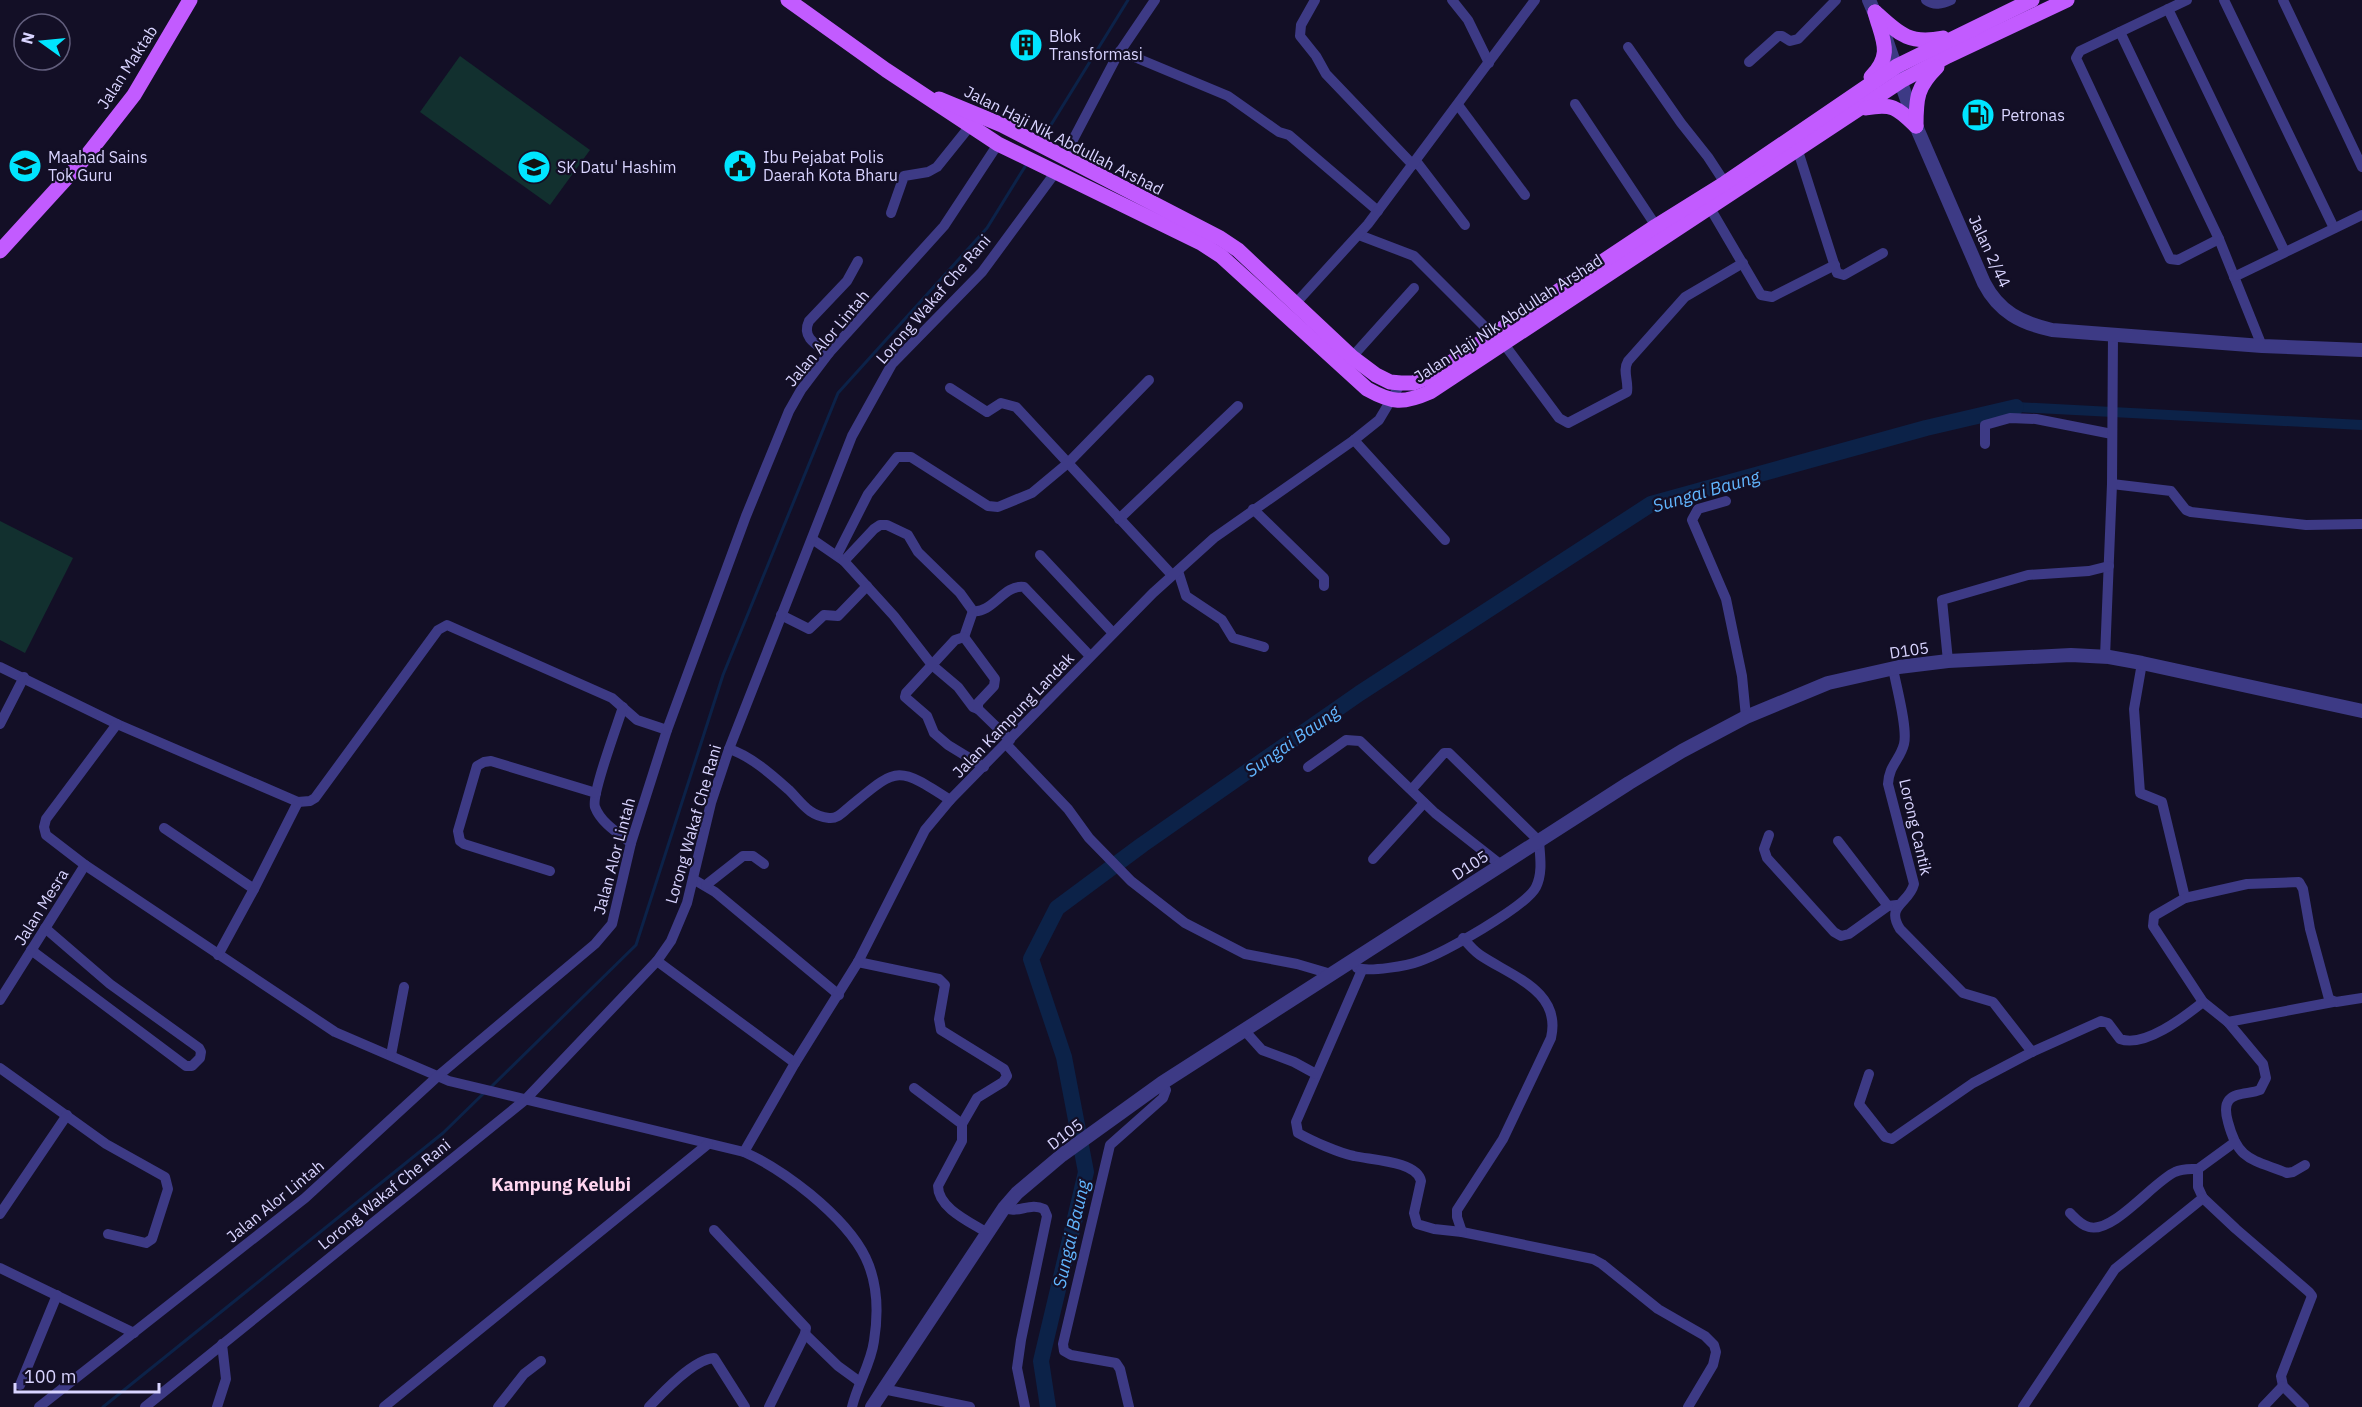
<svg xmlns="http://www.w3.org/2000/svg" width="2362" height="1407" viewBox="0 0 2362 1407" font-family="'IBM Plex Sans',sans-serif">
<rect width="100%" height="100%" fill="#130f26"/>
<g fill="#12302f">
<path d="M460 56 590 150 550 205 420 112Z"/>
<path d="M0 521 73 558 25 653 0 640Z"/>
</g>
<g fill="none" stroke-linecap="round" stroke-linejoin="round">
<g stroke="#0c2248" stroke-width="3">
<path d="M1041 141 1128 0"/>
<path d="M491 1087 636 945 723 675 838 393 987 228 1026 165"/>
<path d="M103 1407 443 1133 484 1093"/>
</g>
<path stroke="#0c2248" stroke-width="10" d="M2016 407 2362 425"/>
<path stroke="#0c2248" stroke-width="16" d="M1048 1407 1041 1361 1086 1172 1064 1057 1031 959 1057 908 1142 845 1360 693 1651 504 1926 428 2016 407"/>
<g stroke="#3d3a85" stroke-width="10">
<path d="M1315 0 1301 25 1300 36 1316 56 1326 74 1413 165"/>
<path d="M1452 0 1468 20 1489 63"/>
<path d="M1926 0C1934 6 1942 4 1951 0"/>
<path d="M2187 0 2080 51 2076 58 2170 259 2178 260 2219 239"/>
<path d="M2224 0 2334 228"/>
<path d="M2283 0 2362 167"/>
<path d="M2168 9 2285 252"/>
<path d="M2120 32 2219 239 2262 346"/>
<path d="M1628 47 1681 123 1708 157 1725 183"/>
<path d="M1120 51 1228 96 1279 132 1289 135 1378 211"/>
<path d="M1749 62 1778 36H1782L1790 41 1798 39 1836 0"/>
<path d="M1575 104 1656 226"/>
<path d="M1458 105 1525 195"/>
<path d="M1798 151 1837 273 1844 275 1883 253"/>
<path d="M1064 157 1117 56 1155 0"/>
<path d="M1416 161 1465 225"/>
<path d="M1710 208 1761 295 1772 297 1835 265"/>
<path d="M891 213 904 176 928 172 937 167 970 126"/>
<path d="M1359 235 1414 256 1493 335"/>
<path d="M2234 277 2362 215"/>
<path d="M1296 303 1368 224 1535 0"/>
<path d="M1504 344 1559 418 1568 423 1627 392C1629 381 1622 371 1628 361L1685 297 1743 263"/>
<path d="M829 353C817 345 801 338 809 321L847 281 858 261"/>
<path d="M1352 357 1414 288"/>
<path d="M950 388 987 412 1001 403 1016 407 1172 575"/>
<path d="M1354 440 1445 540"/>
<path d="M1985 444V425L2010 418 2036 419 2112 434"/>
<path d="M2112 484 2171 491 2186 510 2191 512 2306 525 2362 524"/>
<path d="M1726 501 1698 509 1692 520 1726 599 1742 676 1746 717"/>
<path d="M1253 509 1324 578V586"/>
<path d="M1119 519 1238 406"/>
<path d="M812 539 844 561 874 529 880 525H887L908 535 918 552 960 593 973 611C992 614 1004 584 1024 587L1090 656"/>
<path d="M837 555 868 494 897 457H911L988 506 998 507 1032 493 1068 463 1149 380"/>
<path d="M1040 555 1113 633"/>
<path d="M844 561 894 616 932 665 958 687 973 707 978 709"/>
<path d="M1178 571 1186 596 1222 620 1233 638 1264 647"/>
<path d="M973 611 964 637 955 640 906 693 905 697 927 716 934 733 948 745 984 767"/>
<path d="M781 615 809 629 824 615 838 616 867 586"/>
<path d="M964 637 995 679 994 686 978 703V709L1010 740"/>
<path d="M2105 657 2112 484 2113 333"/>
<path d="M1948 661 1942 600 2028 575 2089 571 2109 566"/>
<path d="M2142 663 2134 709 2140 793 2162 802 2185 898 2154 916 2153 926 2203 1002 2228 1022 2263 1064 2266 1078 2260 1090C2251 1094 2235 1092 2229 1100 2224 1106 2226 1115 2228 1122 2238 1161 2252 1159 2287 1173L2293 1172 2305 1165"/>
<path d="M0 667 117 724 298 802 310 801 315 798 438 630 447 625 612 698 637 720 667 730"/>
<path d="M1893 668C1896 686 1908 728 1904 744 1900 760 1889 765 1888 784L1914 884C1909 904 1885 905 1900 929L1963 993 1993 1002 2032 1052 2101 1021 2108 1023 2120 1039C2145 1048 2184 1017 2203 1002"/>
<path d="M623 707C618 723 591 795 595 807 601 823 618 833 631 843"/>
<path d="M0 724 24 677"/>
<path d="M1006 744 1068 809 1089 838 1131 881 1185 923 1245 954 1297 964 1331 974"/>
<path d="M729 749C751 756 772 775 789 790 802 803 809 816 829 818 837 819 842 813 848 808 897 768 895 764 950 800"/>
<path d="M1308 767 1346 740 1360 741 1435 813 1501 865"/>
<path d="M164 828 254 889"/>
<path d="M1769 835 1764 849 1767 858 1834 932 1841 936 1849 934 1888 906 1897 905"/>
<path d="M1838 841 1888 906"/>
<path d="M1373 859 1424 803"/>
<path d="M85 865 335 1032 449 1081 744 1152C769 1163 789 1177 810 1194 862 1237 885 1272 874 1341 871 1364 857 1385 852 1407"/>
<path d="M550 871 464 844 460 841 458 831 477 766 484 762 491 761 596 793"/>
<path d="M693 879 715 892 839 995"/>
<path d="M706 885 743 856H753L764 864"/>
<path d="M2185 898 2247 884 2299 882 2303 889 2310 929 2329 999 2336 1002 2362 998"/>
<path d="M31 950 186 1066H192L200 1058 201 1052 199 1048 110 984 45 928"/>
<path d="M218 955 254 889 298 802"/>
<path d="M657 961 795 1063"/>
<path d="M858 962 939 979 945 985 939 1019 941 1030 1004 1069 1007 1076 1003 1082 977 1098 962 1124"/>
<path d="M1357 968C1370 972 1407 966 1420 961 1443 953 1526 907 1536 887 1543 873 1540 856 1539 841L1449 753H1444L1412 789"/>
<path d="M1362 970 1296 1122 1298 1133C1312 1141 1339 1153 1354 1156 1371 1160 1417 1161 1421 1181L1414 1213 1417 1224 1434 1229 1462 1232 1593 1259 1602 1264 1658 1309 1705 1336 1714 1345 1716 1352 1713 1365 1688 1407"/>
<path d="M0 1000 85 865 46 835 44 827 46 819 117 724"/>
<path d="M2228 1022 2333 1002"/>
<path d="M1245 1031 1262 1050 1294 1062 1316 1074"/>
<path d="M391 1055 404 987"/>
<path d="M0 1068 106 1144 165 1177 168 1189 152 1239 146 1243 108 1234"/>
<path d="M1869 1074 1859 1104 1885 1137 1892 1139 1973 1083 2032 1052"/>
<path d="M914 1088 962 1124V1141L938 1186C938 1208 970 1222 986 1232"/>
<path d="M744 1152 795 1063 858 962 925 830 950 800 1153 593 1214 538 1354 440 1379 420 1401 383"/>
<path d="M2203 1198 2198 1187V1169L2235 1142"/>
<path d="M1004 1208C1018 1214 1030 1202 1044 1209L1047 1216 1021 1340 1017 1368 1025 1407"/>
<path d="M2070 1213C2075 1218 2081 1225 2089 1227 2113 1234 2154 1181 2175 1172 2183 1168 2190 1169 2198 1169"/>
<path d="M0 1214 67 1115"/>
<path d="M714 1230 806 1328 805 1334 769 1407"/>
<path d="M1462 1232 1457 1217V1210L1503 1139 1551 1038C1562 991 1511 976 1480 955 1474 951 1468 944 1463 938"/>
<path d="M0 1268 134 1333"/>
<path d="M805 1334 838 1366 860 1382"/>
<path d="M20 1385 57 1295"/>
<path d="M883 1389 970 1407"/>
<path d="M39 1407 305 1198 438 1076 595 944 612 924 631 843 667 730 746 516 789 411 801 390 829 353 944 226 998 144"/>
<path d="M145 1407 525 1100 657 961 671 941 687 903 711 803 729 749 852 436 892 364 982 272 1055 173"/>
<path d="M217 1407 226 1379 222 1344"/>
<path d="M384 1407 708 1144"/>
<path d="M498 1407 524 1374 541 1361"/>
<path d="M649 1407C663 1392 694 1359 714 1358L745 1407"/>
<path d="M1129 1407 1120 1369 1116 1363 1071 1355 1064 1351 1063 1344 1110 1145 1163 1098 1166 1090 1162 1083"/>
<path d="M2023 1407 2115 1269 2203 1198 2236 1229 2309 1292 2312 1296 2281 1376 2283 1386 2304 1407"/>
<path d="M2263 1407 2283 1386"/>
</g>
<g stroke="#3d3a85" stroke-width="14">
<path d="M1869 0 1878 21"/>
<path d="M1886 39 1916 126 1984 283C1999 312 2021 323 2052 330L2262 346 2362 350"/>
<path d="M872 1407 1004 1208 1017 1193 1062 1155 1162 1083 1629 783 1682 751 1746 717 1828 683 1899 667 1948 661 2071 655 2109 657 2142 663 2362 711"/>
</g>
<g stroke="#c25bff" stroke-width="15">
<path d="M788 0 886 70 998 144 1201 243 1221 256 1367 389C1392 403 1403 404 1430 392L1901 81 1948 56 2067 0"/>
<path d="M1875 12C1899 34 1909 45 1943 38"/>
<path d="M1871 77C1894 54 1882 39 1875 12"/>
<path d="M939 99 1002 125 1220 238 1238 250 1352 357 1376 375 1390 382 1401 383H1413L1429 377 1656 226 1725 183 1897 66 2032 0"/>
<path d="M1866 108C1893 103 1897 108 1916 126"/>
<path d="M1916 126C1916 97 1917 87 1937 67"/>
<path d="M0 251 84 159 134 95 190 0"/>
</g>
</g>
<defs>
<g id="building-disc" transform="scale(1.725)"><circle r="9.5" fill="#00e5ff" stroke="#130f26"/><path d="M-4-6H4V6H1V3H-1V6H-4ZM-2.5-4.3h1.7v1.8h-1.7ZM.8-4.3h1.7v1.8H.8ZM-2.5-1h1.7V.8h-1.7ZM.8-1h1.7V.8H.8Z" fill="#111"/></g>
<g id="fuel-disc" transform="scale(1.725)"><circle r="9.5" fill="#00e5ff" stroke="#130f26"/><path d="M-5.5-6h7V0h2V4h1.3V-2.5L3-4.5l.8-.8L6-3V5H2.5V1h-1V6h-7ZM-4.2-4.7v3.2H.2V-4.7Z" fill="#111"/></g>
<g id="university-disc" transform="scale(1.725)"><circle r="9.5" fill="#00e5ff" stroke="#130f26"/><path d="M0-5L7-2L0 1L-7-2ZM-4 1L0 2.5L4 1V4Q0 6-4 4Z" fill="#111"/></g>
<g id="civic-disc" transform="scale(1.725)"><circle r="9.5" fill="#00e5ff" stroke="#130f26"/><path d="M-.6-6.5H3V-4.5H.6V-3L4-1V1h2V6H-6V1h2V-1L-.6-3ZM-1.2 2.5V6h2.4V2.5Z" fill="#111"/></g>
<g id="school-disc" transform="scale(1.725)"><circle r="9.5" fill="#00e5ff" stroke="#130f26"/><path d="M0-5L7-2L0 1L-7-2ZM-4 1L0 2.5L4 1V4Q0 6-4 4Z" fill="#111"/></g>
</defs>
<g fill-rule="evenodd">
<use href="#building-disc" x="1026" y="45"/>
<use href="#fuel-disc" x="1978" y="115"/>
<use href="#university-disc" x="25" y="166"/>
<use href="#civic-disc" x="740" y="166"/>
<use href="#school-disc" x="534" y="167"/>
</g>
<g text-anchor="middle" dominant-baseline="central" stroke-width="4.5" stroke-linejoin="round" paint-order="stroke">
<g font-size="16" fill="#d9d4ff" stroke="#130f26" text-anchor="start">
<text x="1049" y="36">Blok<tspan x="1049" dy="18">Transformasi</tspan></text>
<text x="2001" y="115">Petronas</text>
<text x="48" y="157">Maahad Sains<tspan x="48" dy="18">Tok Guru</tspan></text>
<text x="763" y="157">Ibu Pejabat Polis<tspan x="763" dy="18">Daerah Kota Bharu</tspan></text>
<text x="557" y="167">SK Datu' Hashim</text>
</g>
<g font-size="16" fill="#d9d4ff" stroke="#130f26">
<text transform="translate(127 67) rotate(-57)">Jalan Maktab</text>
<text transform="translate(1064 140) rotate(27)">Jalan Haji Nik Abdullah Arshad</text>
<text transform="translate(1990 251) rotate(65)">Jalan 2/44</text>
<text transform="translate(933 299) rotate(-49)">Lorong Wakaf Che Rani</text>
<text transform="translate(1508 318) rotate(-33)">Jalan Haji Nik Abdullah Arshad</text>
<text transform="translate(827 338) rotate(-50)">Jalan Alor Lintah</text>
<text transform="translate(1909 650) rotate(-8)">D105</text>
<text transform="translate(1013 715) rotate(-46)">Jalan Kampung Landak</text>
<text transform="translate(693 824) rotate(-74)">Lorong Wakaf Che Rani</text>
<text transform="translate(1916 827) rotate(77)">Lorong Cantik</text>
<text transform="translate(614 856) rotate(-75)">Jalan Alor Lintah</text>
<text transform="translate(1470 865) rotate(-33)">D105</text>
<text transform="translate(41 907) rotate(-58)">Jalan Mesra</text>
<text transform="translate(1065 1134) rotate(-37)">D105</text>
<text transform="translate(384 1194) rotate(-39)">Lorong Wakaf Che Rani</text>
<text transform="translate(275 1201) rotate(-39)">Jalan Alor Lintah</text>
</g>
<g font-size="18" font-style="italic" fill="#62b6ff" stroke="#130f26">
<text transform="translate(1706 491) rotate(-16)">Sungai Baung</text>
<text transform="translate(1292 741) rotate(-35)">Sungai Baung</text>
<text transform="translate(1071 1234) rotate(-77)">Sungai Baung</text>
</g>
<g font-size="18" font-weight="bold" fill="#ffd6f0" stroke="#130f26">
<text x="561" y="1184">Kampung Kelubi</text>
</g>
</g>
<g transform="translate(42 42) rotate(285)"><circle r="28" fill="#130f26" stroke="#625e7d" stroke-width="1.5"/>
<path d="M0-4.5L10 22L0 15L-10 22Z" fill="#00e5ff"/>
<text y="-9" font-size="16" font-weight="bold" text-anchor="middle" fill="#d9d4ff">N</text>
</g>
<path d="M15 1383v9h144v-9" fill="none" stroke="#d9d4ff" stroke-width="3"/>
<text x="24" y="1383" font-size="18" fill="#d9d4ff" stroke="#130f26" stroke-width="4.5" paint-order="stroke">100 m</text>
</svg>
